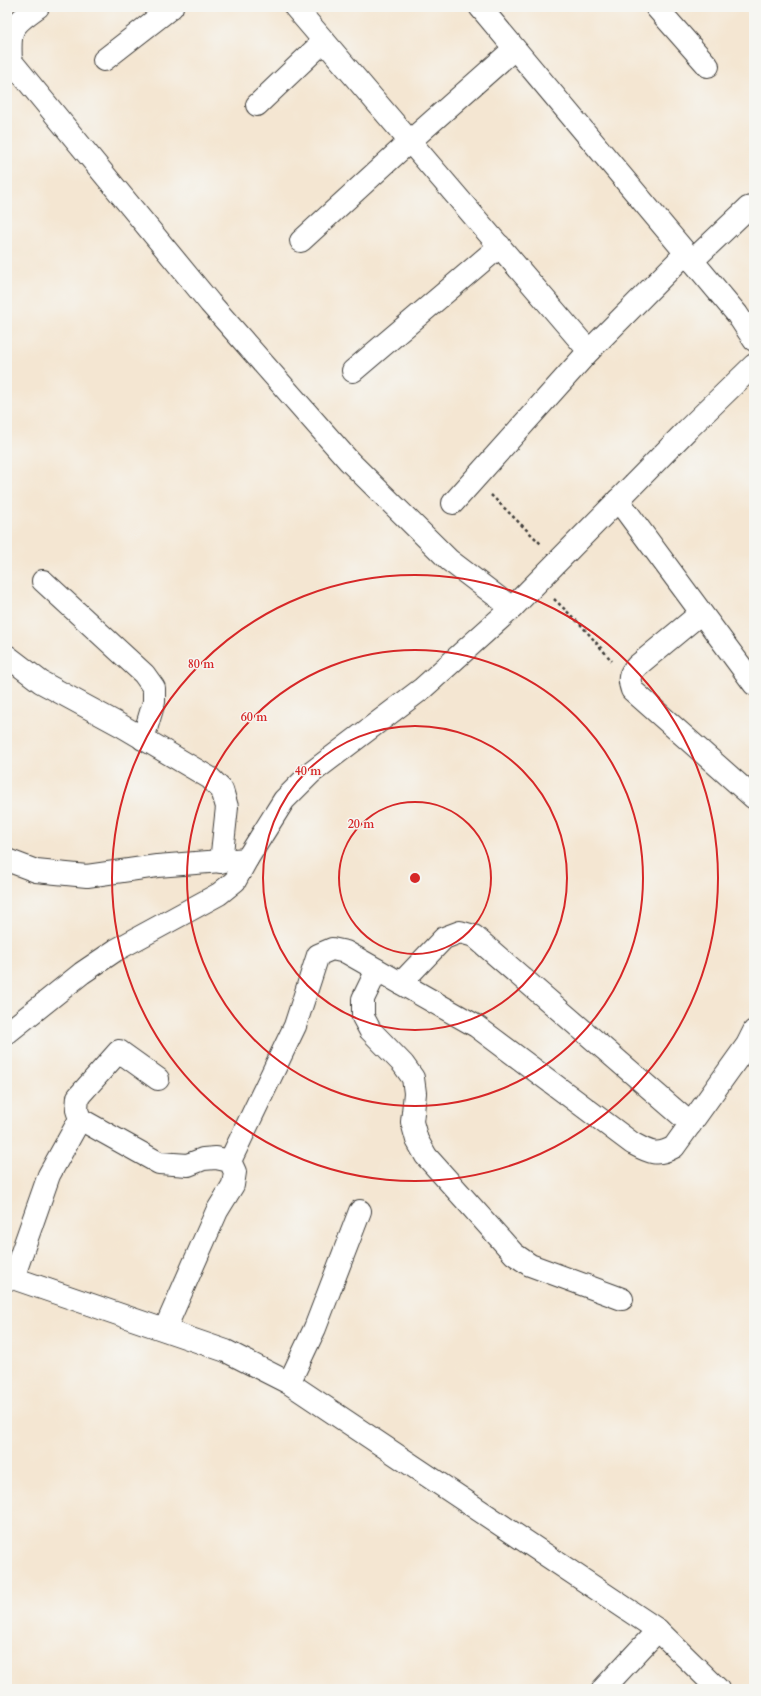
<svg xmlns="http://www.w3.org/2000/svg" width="761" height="1696" viewBox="0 0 761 1696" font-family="Cardo,serif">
<rect width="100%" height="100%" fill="#f6f6f2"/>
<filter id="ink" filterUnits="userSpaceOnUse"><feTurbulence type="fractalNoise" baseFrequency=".025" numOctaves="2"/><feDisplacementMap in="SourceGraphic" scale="8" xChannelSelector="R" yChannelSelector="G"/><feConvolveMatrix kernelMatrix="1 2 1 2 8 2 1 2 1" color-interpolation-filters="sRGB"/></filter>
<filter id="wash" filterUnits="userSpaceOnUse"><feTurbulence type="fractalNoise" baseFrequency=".012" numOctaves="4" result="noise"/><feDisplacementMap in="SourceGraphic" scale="16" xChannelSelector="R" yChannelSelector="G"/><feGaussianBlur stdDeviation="0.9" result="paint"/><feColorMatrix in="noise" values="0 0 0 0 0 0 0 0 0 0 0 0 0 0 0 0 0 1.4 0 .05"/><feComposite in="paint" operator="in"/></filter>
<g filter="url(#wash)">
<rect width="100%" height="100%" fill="#f4e6d2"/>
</g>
<g filter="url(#ink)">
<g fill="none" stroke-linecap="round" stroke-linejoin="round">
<g stroke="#3c3a37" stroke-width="24">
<g id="minor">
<path d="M38 7C11 26 9 28 11 61L210 303 349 461 449 560 512 608"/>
<path d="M295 7 589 351"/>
<path d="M480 7 737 314 754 340"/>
<path d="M656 7 708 66"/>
<path d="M104 60 172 7"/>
<path d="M257 105 324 41"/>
<path d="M301 241 409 142 514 49"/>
<path d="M692 261 748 208 754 206"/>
<path d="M353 371 500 246"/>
<path d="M618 500 754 684"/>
<path d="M453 503 589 351 685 254"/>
<path d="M43 581 144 674 154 688V702L143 739"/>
<path d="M701 613 637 666C629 674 628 679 632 690L754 798"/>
<path d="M7 656 41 682 122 726 210 778 222 790 227 807 221 862"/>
<path d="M7 860 36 871 87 876 157 866 247 859 284 800 311 773 423 688 512 608 687 430 754 365"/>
<path d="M377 970 363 999V1017L370 1030 403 1064 413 1078 415 1093 412 1122 417 1140 426 1156 514 1254 530 1265 622 1299"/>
<path d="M401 983 444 938 460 932 474 936 691 1124"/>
<path d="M7 1033 82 973 116 950 219 894 235 881 247 859"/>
<path d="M80 1119 159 1163 188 1165 203 1159 216 1158 230 1161 235 1172 233 1185 217 1211 165 1329"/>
<path d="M230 1161 295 1026 318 955 332 949 346 952 476 1026 632 1143C649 1152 656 1157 674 1147L747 1045 754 1031"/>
<path d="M13 1278 49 1175 80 1119 77 1110 78 1097 119 1051 158 1079"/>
<path d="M289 1383 315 1328 360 1211"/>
<path d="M603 1689 658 1630"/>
</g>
</g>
<g stroke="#3c3a37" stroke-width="24">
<path id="tertiary" d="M7 1276 226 1351 289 1383 658 1630 718 1689"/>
</g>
<g stroke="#3c3a37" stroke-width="2.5" stroke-dasharray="3 3" stroke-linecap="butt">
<path d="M491 495 542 545"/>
<path d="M554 599 581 625 612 661"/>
</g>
<use href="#minor" stroke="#fff" stroke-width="22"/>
<use href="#tertiary" stroke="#fff" stroke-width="22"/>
</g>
</g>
<g fill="none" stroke="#d62828" stroke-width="2">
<circle cx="415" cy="878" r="76"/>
<circle cx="415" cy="878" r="152"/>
<circle cx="415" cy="878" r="228"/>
<circle cx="415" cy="878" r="303"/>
</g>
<circle cx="415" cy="878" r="6" fill="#d62828" stroke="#f6f6f2" stroke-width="2"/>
<g font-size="12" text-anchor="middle" font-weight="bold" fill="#d62828" stroke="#f6f6f2" stroke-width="3" stroke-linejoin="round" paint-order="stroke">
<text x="201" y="668">80 m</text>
<text x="254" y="721">60 m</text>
<text x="308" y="775">40 m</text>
<text x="361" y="828">20 m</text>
</g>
<rect width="761" height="1696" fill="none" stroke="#f6f6f2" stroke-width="24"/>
</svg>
